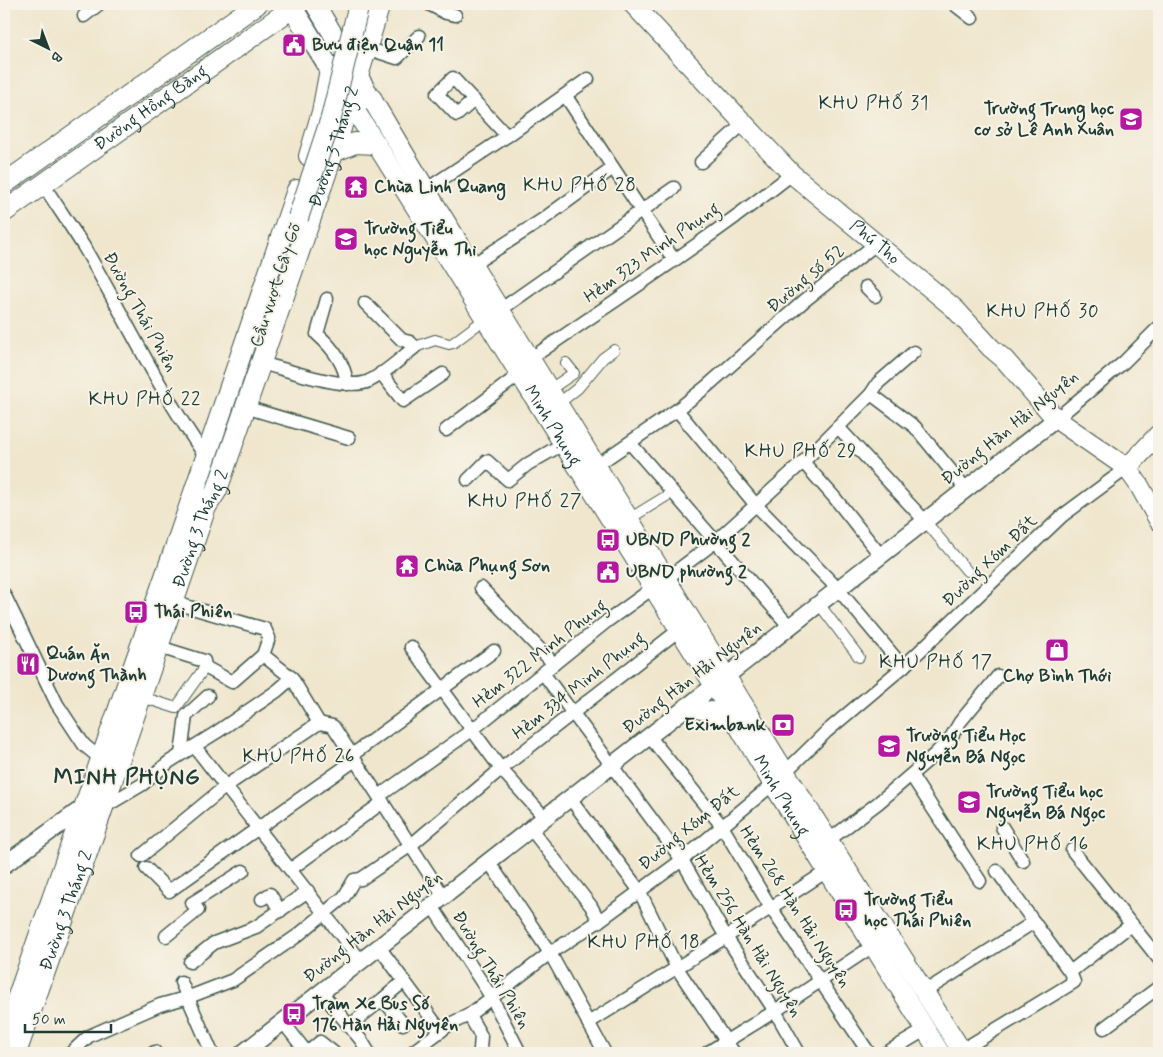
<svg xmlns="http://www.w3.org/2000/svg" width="1163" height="1057" viewBox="0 0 1163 1057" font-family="Mynerve,sans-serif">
<rect width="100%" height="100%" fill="#f7f3e8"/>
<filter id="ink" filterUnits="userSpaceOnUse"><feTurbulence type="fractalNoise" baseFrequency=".02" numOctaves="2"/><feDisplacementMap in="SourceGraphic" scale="10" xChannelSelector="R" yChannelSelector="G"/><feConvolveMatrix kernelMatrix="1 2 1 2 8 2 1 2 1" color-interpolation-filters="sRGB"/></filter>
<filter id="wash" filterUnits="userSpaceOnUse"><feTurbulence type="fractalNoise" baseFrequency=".0096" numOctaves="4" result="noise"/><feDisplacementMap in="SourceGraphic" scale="20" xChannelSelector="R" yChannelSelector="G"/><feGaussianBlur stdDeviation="1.12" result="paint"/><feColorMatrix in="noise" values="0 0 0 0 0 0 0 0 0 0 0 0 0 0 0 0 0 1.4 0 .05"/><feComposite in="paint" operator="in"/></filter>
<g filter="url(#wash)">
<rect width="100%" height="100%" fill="#f0e6cd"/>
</g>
<g filter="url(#ink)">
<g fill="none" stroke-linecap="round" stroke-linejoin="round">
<g stroke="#3e564b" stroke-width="12">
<g id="pedestrian">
<path d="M415 347 435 340 449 344 453 343 485 319"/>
<path d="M549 390 574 373 566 363"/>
<path d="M558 404 578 388 603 358 614 350"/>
<path d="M629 519 673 492"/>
<path d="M925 521 967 571"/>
<path d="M819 604 859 657"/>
<path d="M142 697 176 708 205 667"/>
</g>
</g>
<g stroke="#3e564b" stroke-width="15">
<g id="minor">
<path d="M429 4 446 13 455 15"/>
<path d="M954 4 972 18"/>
<path d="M84 16 99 4"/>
<path d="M366 48 397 58 419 36"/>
<path d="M565 95 674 260"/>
<path d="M474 100 457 115 437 94 453 78 507 136"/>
<path d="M701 162 744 123"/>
<path d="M43 184C56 205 71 226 84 247 125 317 159 391 206 457"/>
<path d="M421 193 507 136 588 79"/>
<path d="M472 265 542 220 613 168"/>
<path d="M866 287 875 296"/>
<path d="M327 299 317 334C332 347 345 363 347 384"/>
<path d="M500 310 674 188"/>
<path d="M530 359C618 298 708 240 792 174"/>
<path d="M261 363C285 369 348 392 369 381 386 373 401 358 415 347L410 342 402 340 365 303"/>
<path d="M381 373 403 401 443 374"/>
<path d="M871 394 915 427 966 489"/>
<path d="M245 407 349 438"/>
<path d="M677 410 755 504 838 589 903 667"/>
<path d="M1056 419 1124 362 1159 327"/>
<path d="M838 427 925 521"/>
<path d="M446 430 520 374"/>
<path d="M630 443 790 627"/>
<path d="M803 462 834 497 881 556"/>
<path d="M591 469 677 410 706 387 804 301 876 244"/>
<path d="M468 480 487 461 508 480 528 464 563 444"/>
<path d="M666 579 715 542 803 462 871 394 878 383 914 352"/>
<path d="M481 588 554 664"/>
<path d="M4 594 57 704 84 745 101 759"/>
<path d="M175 603 265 629 269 638 263 655 292 678 319 723 333 726 444 897"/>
<path d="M159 647 204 661 205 667 232 682 263 655"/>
<path d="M411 647 501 769 545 818"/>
<path d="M543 673 682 860 726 937 775 1011 799 1053"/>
<path d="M649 736 722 826 771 908 869 1053"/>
<path d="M195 747 361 961"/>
<path d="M181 754 186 716 208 696"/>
<path d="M352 755 494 651"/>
<path d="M911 775 980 881"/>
<path d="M379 796 472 730 606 622 653 588"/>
<path d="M570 798 639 890 677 968 734 1053"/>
<path d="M104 807 143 784 169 762 217 732 277 691 292 678"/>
<path d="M1002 827 1023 861"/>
<path d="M531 829 591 906 599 921"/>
<path d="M829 840 878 803 934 755 950 739 960 722 998 676"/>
<path d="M1072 850 1159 959"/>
<path d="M141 856 226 786 319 723"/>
<path d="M489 862 550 953 605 1053"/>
<path d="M146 868 169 891C231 847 293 804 355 760"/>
<path d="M291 869 383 802"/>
<path d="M262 899 270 894 280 911"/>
<path d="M432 906 492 998 520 1053"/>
<path d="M166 936 198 910 192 903 243 871"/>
<path d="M379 947 441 1031"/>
<path d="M190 962 214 943 256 927 308 891"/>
<path d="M1070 972 1132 924"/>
<path d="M181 982 212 1053"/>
<path d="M321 992 361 1040 369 1053"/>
<path d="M924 992 1034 922"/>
<path d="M469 1015 481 1036 480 1049 483 1053"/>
<path d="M283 1022 307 1053 320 1042 334 1053"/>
<path d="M588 1023 726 937 827 871"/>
<path d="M403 1024 383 999 404 981"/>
<path d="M349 1026 383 999"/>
<path d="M1104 1028 1159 987"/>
<path d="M962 1050 1074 982 1070 972 997 871"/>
<path d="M71 1053 89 1036 160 1005 189 997 233 980 297 936 344 897 354 880 361 879 411 845 501 769 679 630"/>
<path d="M153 1053 155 1052"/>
<path d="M411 1053 450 1024 469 1015 550 953 599 921 682 860 773 784 826 732 903 667 1062 516 1127 468"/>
<path d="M707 1053 775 1011 873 946"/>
<path d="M886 1053 925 1030"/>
</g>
</g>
<g stroke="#3e564b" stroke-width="19">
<g id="tertiary">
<path d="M4 865 84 807"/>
<path d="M243 1053 1056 419"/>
</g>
</g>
<g stroke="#3e564b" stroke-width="21">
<g id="secondary">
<path d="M315 4 426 190 785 772 963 1053"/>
<path id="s1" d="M633 4 734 113 792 174 954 308 991 348 1004 359 1056 419 1127 468 1139 485 1159 521"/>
<path id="s2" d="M343 91 714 685 773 784 940 1053"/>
<path d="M1127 468 1159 434"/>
<path d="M688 707 709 711 735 720"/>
</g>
</g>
<g stroke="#3e564b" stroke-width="22">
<g id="primary">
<path d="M290 4 330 69 322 112 309 156"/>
<path d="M337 100 372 99"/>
<path d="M333 152 355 143 376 144"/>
<path d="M4 184 257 4"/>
<path id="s3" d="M4 212 298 4"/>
<path d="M4 1036 175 548 297 190"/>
<path id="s4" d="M16 1053 97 825 206 507 217 490 338 139 349 100 358 76 380 4"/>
</g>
</g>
<use href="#pedestrian" stroke="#fff" stroke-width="10"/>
<use href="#minor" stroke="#fff" stroke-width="12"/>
<use href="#tertiary" stroke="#fff" stroke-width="16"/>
<use href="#secondary" stroke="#fff" stroke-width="19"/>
<use href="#primary" stroke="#fff" stroke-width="20"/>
<g stroke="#3e564b" stroke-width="22" stroke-linecap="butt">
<path id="primary-bridge" d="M298 218 331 118 359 4"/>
</g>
<use href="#primary-bridge" stroke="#fff" stroke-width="20"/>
</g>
</g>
<defs>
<g id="civic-square" transform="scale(1.25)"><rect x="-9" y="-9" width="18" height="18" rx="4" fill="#b5179e" stroke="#f7f3e8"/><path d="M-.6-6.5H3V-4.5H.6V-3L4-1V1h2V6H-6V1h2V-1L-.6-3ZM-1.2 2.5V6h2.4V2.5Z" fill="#fff"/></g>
<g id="school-square" transform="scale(1.25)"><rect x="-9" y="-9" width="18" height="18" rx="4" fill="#b5179e" stroke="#f7f3e8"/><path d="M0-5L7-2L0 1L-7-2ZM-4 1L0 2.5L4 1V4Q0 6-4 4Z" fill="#fff"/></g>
<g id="temple-square" transform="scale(1.25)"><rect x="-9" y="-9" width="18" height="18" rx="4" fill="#b5179e" stroke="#f7f3e8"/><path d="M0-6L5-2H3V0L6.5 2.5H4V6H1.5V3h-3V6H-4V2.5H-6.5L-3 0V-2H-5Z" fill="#fff"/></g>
<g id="bus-square" transform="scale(1.25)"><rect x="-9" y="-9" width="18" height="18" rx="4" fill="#b5179e" stroke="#f7f3e8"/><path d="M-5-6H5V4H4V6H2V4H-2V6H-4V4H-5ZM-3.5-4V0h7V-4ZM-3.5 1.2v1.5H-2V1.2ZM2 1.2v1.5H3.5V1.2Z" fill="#fff"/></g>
<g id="shop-square" transform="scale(1.25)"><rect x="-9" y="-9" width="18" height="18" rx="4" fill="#b5179e" stroke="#f7f3e8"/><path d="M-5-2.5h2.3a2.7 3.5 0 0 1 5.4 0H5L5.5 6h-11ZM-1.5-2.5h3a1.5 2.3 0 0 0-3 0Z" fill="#fff"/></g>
<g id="restaurant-square" transform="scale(1.25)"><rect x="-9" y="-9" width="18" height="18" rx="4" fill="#b5179e" stroke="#f7f3e8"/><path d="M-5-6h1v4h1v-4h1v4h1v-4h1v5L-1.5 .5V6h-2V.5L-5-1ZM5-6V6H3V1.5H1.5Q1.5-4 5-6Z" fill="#fff"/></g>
<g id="bank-square" transform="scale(1.25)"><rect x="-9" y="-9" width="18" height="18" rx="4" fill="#b5179e" stroke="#f7f3e8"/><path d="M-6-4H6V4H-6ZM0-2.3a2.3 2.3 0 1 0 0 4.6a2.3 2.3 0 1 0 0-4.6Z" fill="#fff"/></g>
</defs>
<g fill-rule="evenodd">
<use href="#civic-square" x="294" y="45"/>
<use href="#school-square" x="1131" y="119"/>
<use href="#temple-square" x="356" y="187"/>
<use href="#school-square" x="346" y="239"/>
<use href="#bus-square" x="608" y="540"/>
<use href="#temple-square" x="407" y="566"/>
<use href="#civic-square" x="608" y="572"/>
<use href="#bus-square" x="136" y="612"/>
<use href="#shop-square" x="1057" y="650"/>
<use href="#restaurant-square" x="28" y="664"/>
<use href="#bank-square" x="783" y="725"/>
<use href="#school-square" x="889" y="746"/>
<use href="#school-square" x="969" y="802"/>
<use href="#bus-square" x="846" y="910"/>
<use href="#bus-square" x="294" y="1014"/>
</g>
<g text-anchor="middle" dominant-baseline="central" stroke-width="4" stroke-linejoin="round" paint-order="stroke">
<g font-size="18" font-weight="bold" fill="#1f3d34" stroke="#f7f3e8" text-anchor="start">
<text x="312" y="45">Bưu điện Quận 11</text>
<text x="1114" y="109" text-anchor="end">Trường Trung học<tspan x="1114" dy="21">cơ sở Lê Anh Xuân</tspan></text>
<text x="374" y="187">Chùa Linh Quang</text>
<text x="364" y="229">Trường Tiểu<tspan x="364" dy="21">học Nguyễn Thi</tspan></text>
<text x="626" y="540">UBND Phường 2</text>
<text x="424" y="566">Chùa Phụng Sơn</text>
<text x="626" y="572">UBND phường 2</text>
<text x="154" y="612">Thái Phiên</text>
<text x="46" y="654">Quán Ăn<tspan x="46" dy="21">Dương Thành</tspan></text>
<text x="1057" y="676" text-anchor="middle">Chợ Bình Thới</text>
<text x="766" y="725" text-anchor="end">Eximbank</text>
<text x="906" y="736">Trường Tiểu Học<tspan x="906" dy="21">Nguyễn Bá Ngọc</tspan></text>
<text x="986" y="792">Trường Tiểu học<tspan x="986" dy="21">Nguyễn Bá Ngọc</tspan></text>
<text x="864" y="900">Trường Tiểu<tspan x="864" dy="21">học Thái Phiên</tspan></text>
<text x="312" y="1004">Trạm Xe Bus Số<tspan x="312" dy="21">176 Hàn Hải Nguyên</tspan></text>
</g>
<g font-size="18" fill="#1f3d34" stroke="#f7f3e8">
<text stroke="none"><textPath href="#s3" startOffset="180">Đường Hồng Bàng</textPath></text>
<text stroke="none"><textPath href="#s4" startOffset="961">Đường 3 Tháng 2</textPath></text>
<text stroke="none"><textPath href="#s1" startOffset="340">Phú Thọ</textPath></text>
<text transform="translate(652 253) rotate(-35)">Hẻm 323 Minh Phụng</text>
<text transform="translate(806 279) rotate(-40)">Đường số 52</text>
<text transform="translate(276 285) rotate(-72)">Cầu vượt Cây Gõ</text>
<text transform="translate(140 312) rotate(61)">Đường Thái Phiên</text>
<text stroke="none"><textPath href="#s2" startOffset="395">Minh Phụng</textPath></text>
<text transform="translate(1010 428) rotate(-39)">Đường Hàn Hải Nguyên</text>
<text stroke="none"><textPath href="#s4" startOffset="556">Đường 3 Tháng 2</textPath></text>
<text transform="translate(990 561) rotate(-44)">Đường Xóm Đất</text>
<text transform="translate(540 654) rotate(-38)">Hẻm 322 Minh Phụng</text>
<text transform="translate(692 678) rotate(-38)">Đường Hàn Hải Nguyên</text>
<text transform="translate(579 686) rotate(-38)">Hẻm 334 Minh Phụng</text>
<text stroke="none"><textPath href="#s2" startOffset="830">Minh Phụng</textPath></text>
<text transform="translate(689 828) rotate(-39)">Đường Xóm Đất</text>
<text transform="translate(795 907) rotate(57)">Hẻm 268 Hàn Hải Nguyên</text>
<text stroke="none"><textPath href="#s4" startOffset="151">Đường 3 Tháng 2</textPath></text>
<text transform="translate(373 927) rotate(-38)">Đường Hàn Hải Nguyên</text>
<text transform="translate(748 936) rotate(58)">Hẻm 256 Hàn Hải Nguyên</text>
<text transform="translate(491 970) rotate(59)">Đường Thái Phiên</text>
</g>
<g font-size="19" letter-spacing="1" fill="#1f3d34" stroke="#f7f3e8">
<text x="874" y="103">KHU PHỐ 31</text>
<text x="580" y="185">KHU PHỐ 28</text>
<text x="1043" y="311">KHU PHỐ 30</text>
<text x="145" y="399">KHU PHỐ 22</text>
<text x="801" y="451">KHU PHỐ 29</text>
<text x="525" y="501">KHU PHỐ 27</text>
<text x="936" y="662">KHU PHỐ 17</text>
<text x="299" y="756">KHU PHỐ 26</text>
<text x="1033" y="844">KHU PHỐ 16</text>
<text x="644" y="942">KHU PHỐ 18</text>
</g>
<g font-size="22" font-weight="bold" letter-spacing="1" fill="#1f3d34" stroke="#f7f3e8">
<text x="127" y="778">MINH PHỤNG</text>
</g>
</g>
<rect width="1163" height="1057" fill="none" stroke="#f7f3e8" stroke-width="20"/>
<g transform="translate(48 48) rotate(138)" stroke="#f7f3e8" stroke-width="4" paint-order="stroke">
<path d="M0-4L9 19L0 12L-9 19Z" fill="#1f3d34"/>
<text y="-8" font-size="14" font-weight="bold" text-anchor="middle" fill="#1f3d34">B</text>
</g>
<path d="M25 1024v8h86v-8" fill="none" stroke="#1f3d34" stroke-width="2.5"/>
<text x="32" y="1024" font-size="15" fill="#1f3d34" stroke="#f7f3e8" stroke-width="4" paint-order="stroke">50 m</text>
</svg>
